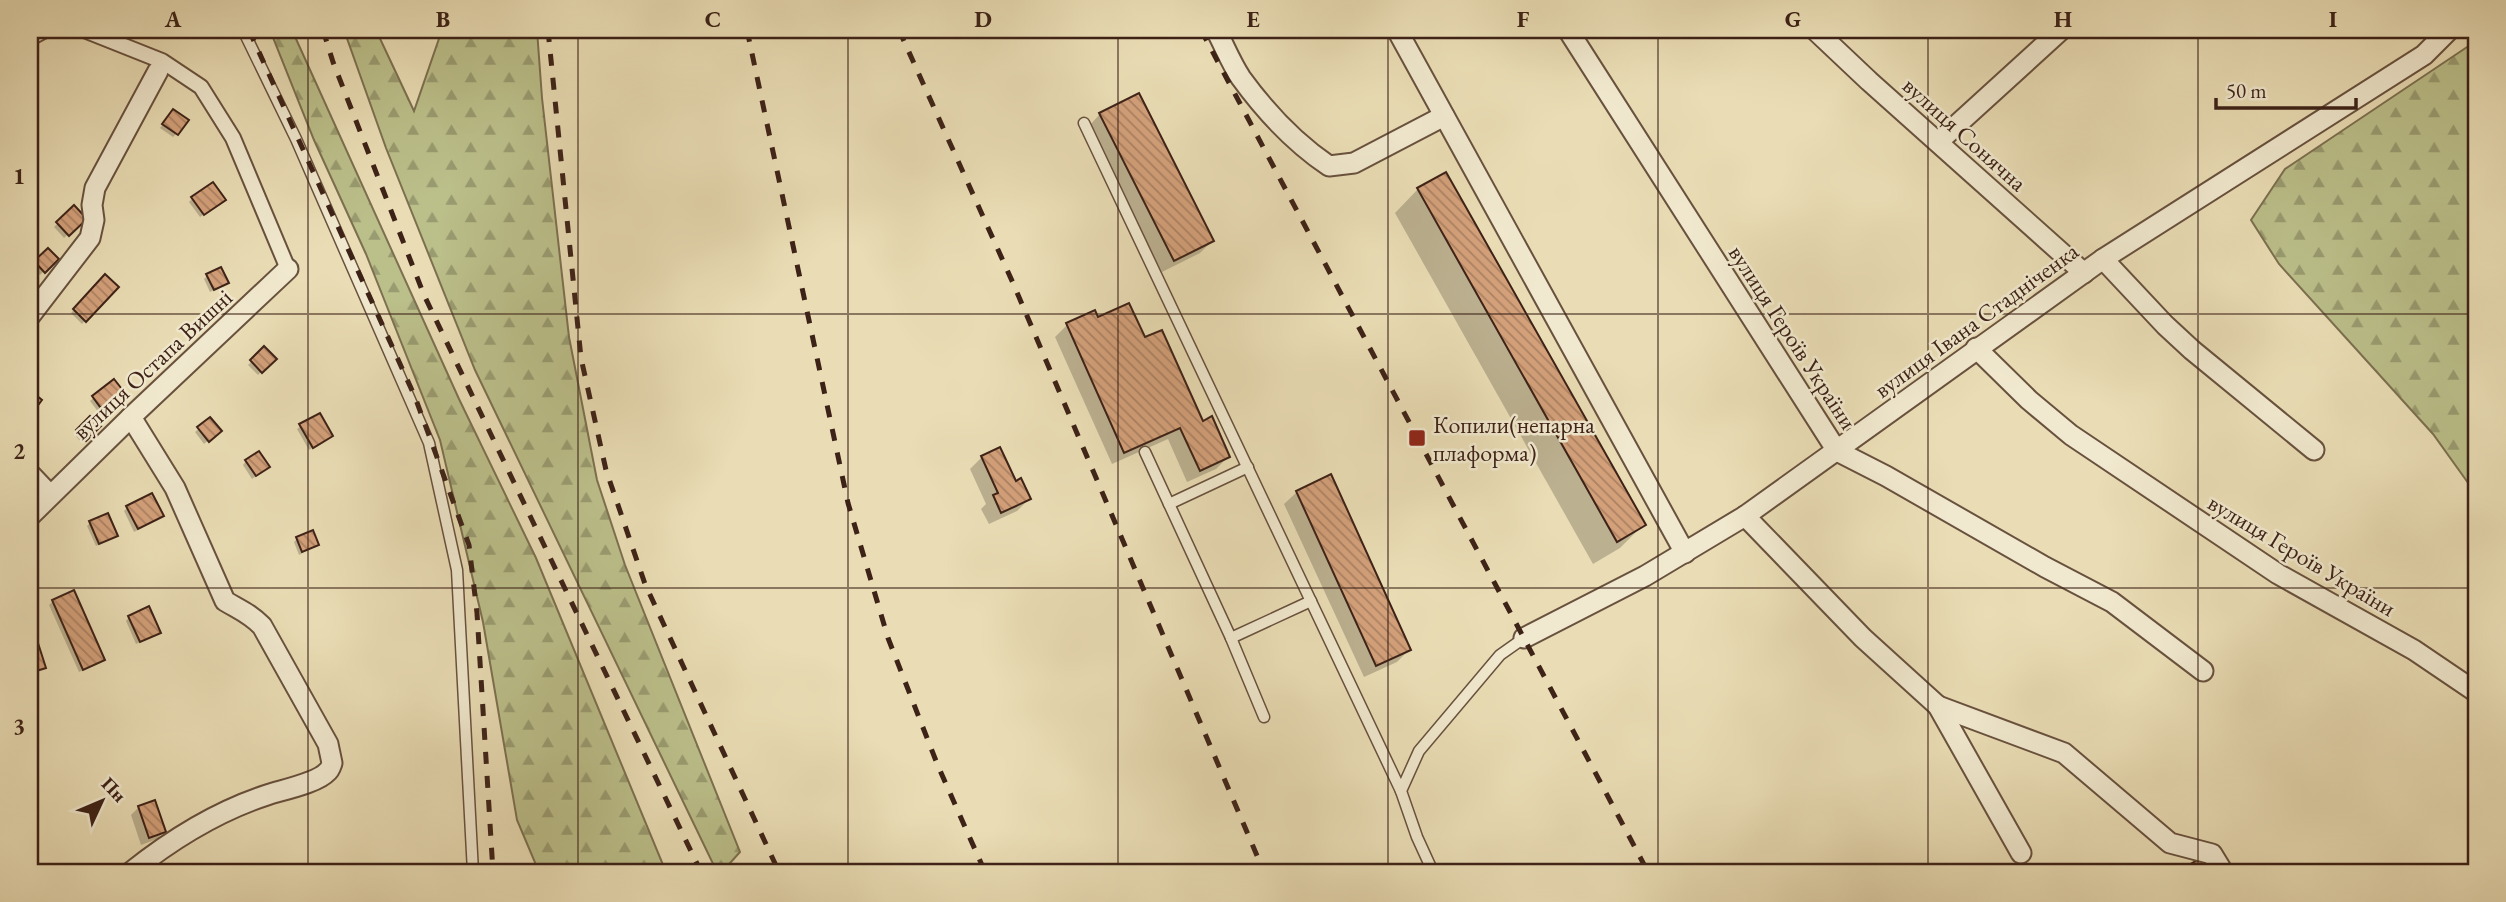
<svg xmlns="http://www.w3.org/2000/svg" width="2506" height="902" viewBox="0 0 2506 902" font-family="'EB Garamond',serif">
<defs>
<pattern id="forest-firs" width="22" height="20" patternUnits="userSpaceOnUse" patternTransform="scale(1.75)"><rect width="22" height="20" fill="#bbbf8a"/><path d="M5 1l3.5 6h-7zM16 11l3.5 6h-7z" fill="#999b70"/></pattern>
<pattern id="building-back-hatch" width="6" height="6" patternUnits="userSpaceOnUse" patternTransform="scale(1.75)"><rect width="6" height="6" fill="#d3a07a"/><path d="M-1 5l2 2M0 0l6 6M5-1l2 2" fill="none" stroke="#ac8263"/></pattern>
</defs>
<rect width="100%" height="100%" fill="#eaddb5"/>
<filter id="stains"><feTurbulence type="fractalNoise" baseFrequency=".00286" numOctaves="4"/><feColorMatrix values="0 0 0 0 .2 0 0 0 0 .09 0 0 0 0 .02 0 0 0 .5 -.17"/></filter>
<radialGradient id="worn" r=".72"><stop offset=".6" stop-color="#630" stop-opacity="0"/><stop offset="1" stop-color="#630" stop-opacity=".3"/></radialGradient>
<g fill="url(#forest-firs)" stroke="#7c7050" stroke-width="2">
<path d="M270 30H292L459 399 536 558 666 872H539L517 820 483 622 440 440 366 254 314 140Z"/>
<path d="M344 30H376L414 111 442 30H537L542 98 569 337 597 480 625 565 740 852 722 872H717L475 370 386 148Z"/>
<path d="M2476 41V494L2433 434 2279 264 2251 220 2285 169Z"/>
</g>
<g fill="#0003">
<path d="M1100 114 1212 241 1200 253 1162 272 1088 127Z"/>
<path d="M170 115 176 134 173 137 160 128Z"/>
<path d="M1418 189 1643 525 1620 548 1593 564 1395 213Z"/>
<path d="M192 199 220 203 200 217 189 202Z"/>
<path d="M74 208 84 219 64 238 54 227Z"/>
<path d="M48 250 56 259 40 275 32 266Z"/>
<path d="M207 276 227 283 210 292 204 279Z"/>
<path d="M105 277 116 287 82 324 71 313Z"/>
<path d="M1097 319 1144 339 1202 423 1228 457 1216 469 1187 482 1168 439 1112 464 1055 337 1067 325Z"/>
<path d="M264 349 274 359 258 375 248 365Z"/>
<path d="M113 381 120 396 99 413 90 401Z"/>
<path d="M90 418 98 426 82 443 74 434Z"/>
<path d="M210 419 216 434 204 444 195 432Z"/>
<path d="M301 426 331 436 309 450 297 429Z"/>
<path d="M982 457 1015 483 1029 499 1017 511 989 524 981 509 986 504 970 469Z"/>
<path d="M246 461 264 471 252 479 243 465Z"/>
<path d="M1297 492 1409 650 1397 662 1364 677 1284 504Z"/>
<path d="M127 508 162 516 134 532 124 511Z"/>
<path d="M90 523 115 536 96 546 87 526Z"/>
<path d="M297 539 317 545 299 555 294 542Z"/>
<path d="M53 601 103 660 100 663 79 672 49 605Z"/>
<path d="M129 617 159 633 136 644 126 621Z"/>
<path d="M139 807 164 831 157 839 141 845 131 815Z"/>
</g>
<g fill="url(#building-back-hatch)" stroke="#3d2217" stroke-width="2">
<path d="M1139 93 1214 241 1174 261 1099 113Z"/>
<path d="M173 109 189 120 178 135 162 124Z"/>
<path d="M1446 172 1646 525 1617 542 1417 188Z"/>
<path d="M213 182 226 200 204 215 191 197Z"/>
<path d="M74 205 87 219 69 236 56 222Z"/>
<path d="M48 248 59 259 45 273 34 261Z"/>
<path d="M221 267 229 283 214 290 206 274Z"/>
<path d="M105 274 119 287 86 322 73 309Z"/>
<path d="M1129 303 1145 337 1162 330 1203 421 1212 416 1230 457 1200 471 1180 428 1124 453 1066 323 1095 310 1098 317Z"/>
<path d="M264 346 277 359 262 373 250 360Z"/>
<path d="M114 379 125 393 103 411 92 396Z"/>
<path d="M30 390 42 400 30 416Z"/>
<path d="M320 413 333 436 313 448 299 424Z"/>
<path d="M90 416 101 426 86 441 76 430Z"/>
<path d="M210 417 222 431 209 442 197 427Z"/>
<path d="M1000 447 1016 481 1021 478 1031 499 1001 513 993 495 998 493 981 456Z"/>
<path d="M259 451 270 467 256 476 245 460Z"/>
<path d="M1331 474 1411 650 1376 666 1296 491Z"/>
<path d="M152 493 164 516 138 529 126 506Z"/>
<path d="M108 513 118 536 99 544 89 521Z"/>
<path d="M313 530 319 545 302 552 296 537Z"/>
<path d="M74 590 105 660 83 670 52 600Z"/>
<path d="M149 606 161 633 140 642 128 616Z"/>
<path d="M38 643 46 668 30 673V646Z"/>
<path d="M155 800 166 832 149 838 138 806Z"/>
<path d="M2203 857 2212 872H2176Z"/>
</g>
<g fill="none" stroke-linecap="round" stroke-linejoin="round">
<g stroke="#68513e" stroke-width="13">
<g id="service">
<path d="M243 30 296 139 429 443 457 570 473 872"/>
<path d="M1084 123 1401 791"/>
<path d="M1145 452 1231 638"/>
<path d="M1169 504 1248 467"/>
<path d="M1264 717 1231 638 1311 601"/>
<path d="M1433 872 1417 837 1401 791 1419 751 1500 655 1524 638"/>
</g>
</g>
<g stroke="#68513e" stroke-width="18">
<g id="pedestrian">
<path d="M84 30 162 61 201 87 233 138 288 269"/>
<path d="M30 38 45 30"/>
</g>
</g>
<g stroke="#68513e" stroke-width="23">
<g id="minor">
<path d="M1216 30C1224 45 1231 63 1241 78 1265 111 1295 143 1329 166L1354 163 1444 116"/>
<path d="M1397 30 1685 553"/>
<path d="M1568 30 1837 451 1886 476 2045 567 2112 602 2203 671"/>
<path d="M1815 30 1869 81 2084 273"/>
<path d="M1938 142 2061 30"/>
<path d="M2103 259 2165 325 2192 350 2314 450"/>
<path d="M30 316 90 238 94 220 92 205 95 188 158 71"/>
<path d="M1976 348 2029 400 2071 435 2278 574 2414 650 2476 692"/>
<path d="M131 417 175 488 225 601C240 610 249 613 262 626L328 744 332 763C331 766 330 770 327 772 317 783 282 790 267 795 218 811 171 840 131 872"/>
<path d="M30 474 50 495"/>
<path d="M30 516 131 417 288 269"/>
<path d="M1745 516 1863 638 1938 706 2021 853"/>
<path d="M1524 638 1645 576 1745 516 2103 259 2424 55 2449 30"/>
<path d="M1938 706 2064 753 2170 843 2212 854 2223 872"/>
</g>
</g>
<use href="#service" stroke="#f1e9cf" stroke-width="10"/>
<use href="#pedestrian" stroke="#f1e9cf" stroke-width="14"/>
<use href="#minor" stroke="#f1e9cf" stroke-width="19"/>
<g stroke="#3d2217" stroke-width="5" stroke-dasharray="12 12" stroke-linecap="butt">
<path d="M249 30 415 397 469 545 477 613 493 872"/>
<path d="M323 30 333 62 424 295 701 872"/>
<path d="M548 30 581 358 606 470 645 584 779 872"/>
<path d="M747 30 848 503 888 638 938 766 985 872"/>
<path d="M899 30 1013 283 1264 872"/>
<path d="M1201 30 1648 872"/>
</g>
</g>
<path fill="none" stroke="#3d2217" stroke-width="2" stroke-opacity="0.55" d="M308 30V872M578 30V872M848 30V872M1118 30V872M1388 30V872M1658 30V872M1928 30V872M2198 30V872M30 314H2476M30 588H2476"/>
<rect fill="#8f2418" stroke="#f1e9cf" stroke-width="2.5" x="1408" y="429" width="18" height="18" rx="3.5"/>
<g text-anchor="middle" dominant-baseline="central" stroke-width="5" stroke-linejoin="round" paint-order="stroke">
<g font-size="24" fill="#3d2217" stroke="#f1e9cf">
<text transform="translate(1965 134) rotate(42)">вулиця Сонячна</text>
<text transform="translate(1976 320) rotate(-36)">вулиця Івана Стадніченка</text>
<text transform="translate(1793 337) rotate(57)">вулиця Героїв України</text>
<text transform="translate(152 364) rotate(-43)">вулиця Остапа Вишні</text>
<text transform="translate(2302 555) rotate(31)">вулиця Героїв України</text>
</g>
<g font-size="24" fill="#3d2217" stroke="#f1e9cf" text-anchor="start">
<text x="1433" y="424">Копили(непарна<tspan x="1433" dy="28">плаформа)</tspan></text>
</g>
</g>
<rect width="2506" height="902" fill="none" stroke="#eaddb5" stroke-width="77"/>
<g transform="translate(102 801) rotate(46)" stroke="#f1e9cf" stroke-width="5" paint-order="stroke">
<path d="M0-5L12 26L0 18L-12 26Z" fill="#3d2217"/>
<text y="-10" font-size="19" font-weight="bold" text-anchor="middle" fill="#3d2217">Пн</text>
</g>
<path d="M2216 98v10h140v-10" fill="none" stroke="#3d2217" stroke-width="3.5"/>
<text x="2226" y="98" font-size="21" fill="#3d2217" stroke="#f1e9cf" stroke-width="5" paint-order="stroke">50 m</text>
<rect x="38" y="38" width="2430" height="826" fill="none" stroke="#3d2217" stroke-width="2.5"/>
<g font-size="23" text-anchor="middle" font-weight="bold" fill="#3d2217">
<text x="173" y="27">A</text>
<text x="443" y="27">B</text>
<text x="713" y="27">C</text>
<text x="983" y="27">D</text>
<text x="1253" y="27">E</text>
<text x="1523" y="27">F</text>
<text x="1793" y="27">G</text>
<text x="2063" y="27">H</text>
<text x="2333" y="27">I</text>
<text x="19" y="184">1</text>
<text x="19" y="459">2</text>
<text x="19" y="734">3</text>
</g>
<rect width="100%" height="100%" filter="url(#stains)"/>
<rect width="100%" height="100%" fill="url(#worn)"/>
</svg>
